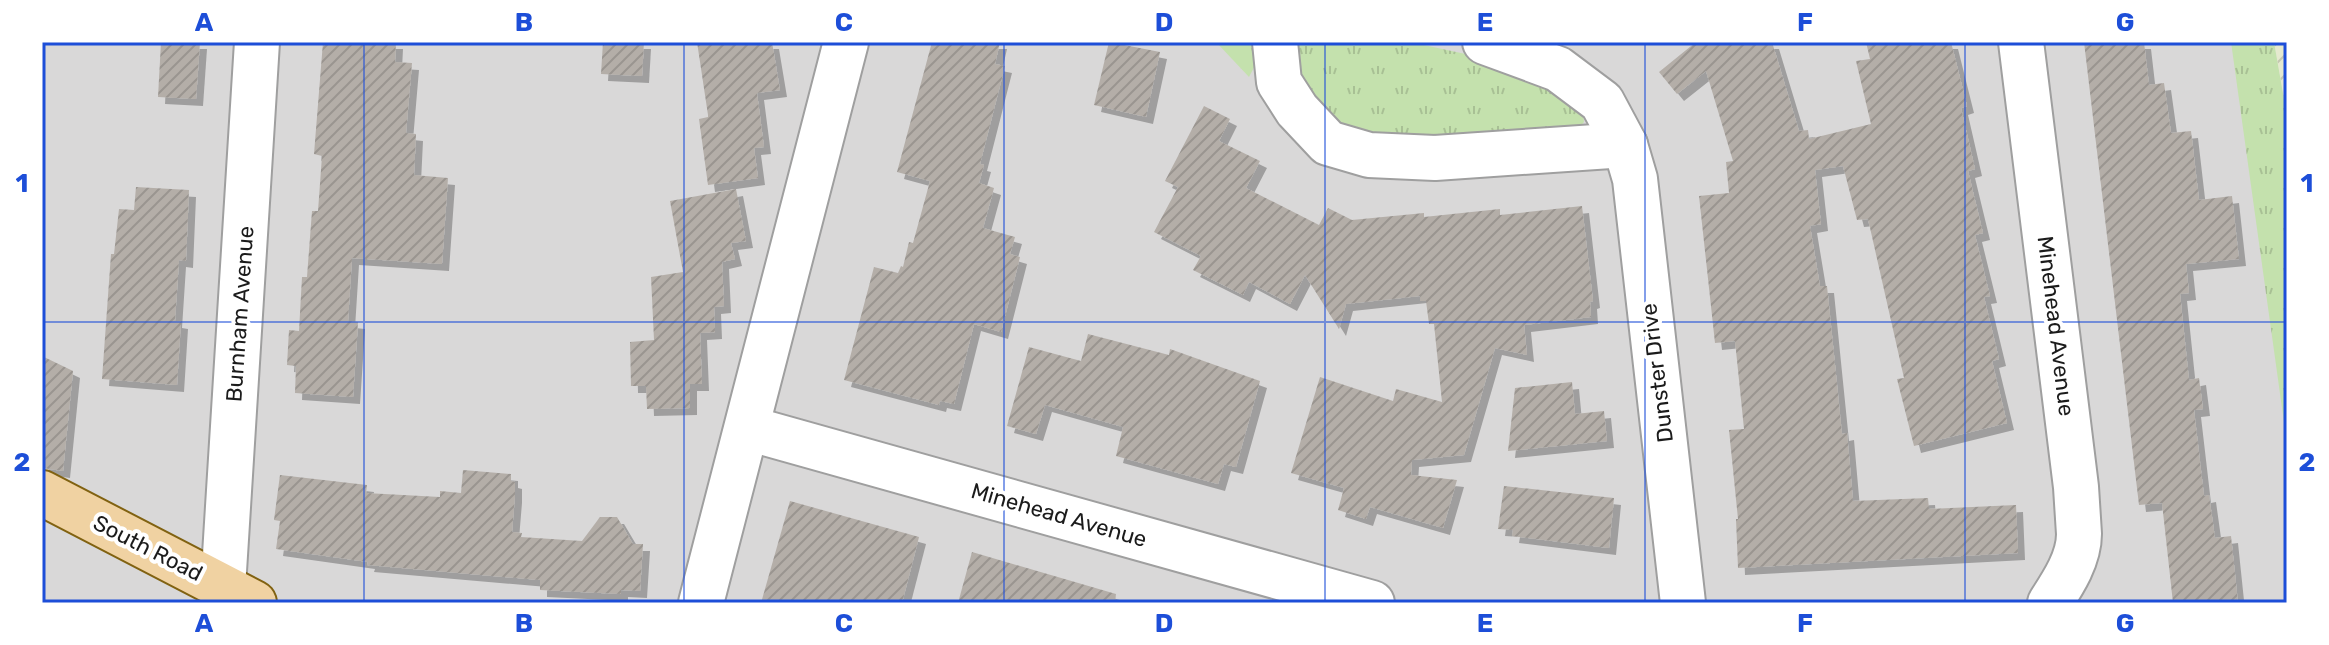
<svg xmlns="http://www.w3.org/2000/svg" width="2329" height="645" viewBox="0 0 2329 645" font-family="Rubik,sans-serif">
<defs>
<pattern id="farmland-furrows" width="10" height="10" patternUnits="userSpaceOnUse" patternTransform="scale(2)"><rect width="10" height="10" fill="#e5e9cf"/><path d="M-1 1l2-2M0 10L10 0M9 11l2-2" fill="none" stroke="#c4c7b1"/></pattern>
<pattern id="grass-tufts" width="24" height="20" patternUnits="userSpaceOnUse" patternTransform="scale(2)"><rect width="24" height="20" fill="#c4e1ad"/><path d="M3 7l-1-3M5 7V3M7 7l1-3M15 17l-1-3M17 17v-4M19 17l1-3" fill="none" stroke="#a8c094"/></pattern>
<pattern id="building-hatch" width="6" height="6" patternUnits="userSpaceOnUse" patternTransform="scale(2)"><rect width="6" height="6" fill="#b4aea8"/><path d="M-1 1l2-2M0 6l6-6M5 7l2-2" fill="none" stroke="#9a9590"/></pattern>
<filter id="shadow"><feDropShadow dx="7" dy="7" stdDeviation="0" flood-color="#0004"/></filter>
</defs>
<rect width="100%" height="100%" fill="#ebe9e2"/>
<path fill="#d9d8d8" d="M42 42H2233L2287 423V603H42Z"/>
<path fill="url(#farmland-furrows)" d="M2274 42H2287V116Z"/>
<g fill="url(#grass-tufts)">
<path d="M1216 42H1258L1260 56 1249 77Z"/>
<path d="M1287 42H1410L1484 58 1543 81 1583 112 1584 122 1572 135 1361 139 1302 95Z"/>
<path d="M2231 42H2274L2287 116V444Z"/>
</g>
<g fill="url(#building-hatch)" filter="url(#shadow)">
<path d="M161 42H200L196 99 158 97Z"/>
<path d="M323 42H396L395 62 412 63 406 133 416 134 414 175 448 178 442 264 352 258 348 321 358 322 353 397 295 393 296 366 287 365 289 330 299 331 302 277H307L312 211H318L322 156 314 154Z"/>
<path d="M603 42H644L642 76 601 74Z"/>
<path d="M697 42H772L780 90 757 93 764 147 754 148 758 178 708 185 699 119 708 117V115Z"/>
<path d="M932 42H1000L995 64 1005 66 980 164 984 165 979 183 994 188 983 228 1015 237 1010 254 1020 257 1001 332 974 324 954 404 940 401 939 405 844 380 874 267 898 273 901 266 903 267 909 242 913 243 930 181 897 172Z"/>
<path d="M1109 42 1160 52 1146 117 1094 105Z"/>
<path d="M1696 42H1772L1799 131 1808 130 1809 139 1871 124 1856 61 1870 59 1866 42H1951L1967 106 1961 108 1975 169 1968 171 1983 233 1975 235 1990 296 1984 297 1999 359 1992 361 2007 423 1914 446 1897 379 1904 378 1868 219 1857 220 1843 166 1815 170 1821 224 1810 226 1820 286H1827L1842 434 1847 433 1853 501 1928 498 1929 509 2016 505 2018 553 1738 568 1736 519H1738L1729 430 1744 429 1739 380 1735 341 1715 343 1699 196 1729 193 1726 162 1733 161 1706 71 1677 94 1659 72Z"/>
<path d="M2084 42H2144L2149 85 2164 83 2171 133 2191 131 2199 200 2232 196 2239 259 2186 264 2189 293 2180 294 2189 380 2199 378 2203 409 2194 410 2204 496 2209 495 2215 538 2231 536 2238 603H2173L2162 503 2139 505Z"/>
<path d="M1204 106 1230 119 1219 141 1260 161 1246 188 1319 225 1328 208 1352 220 1424 213V217L1500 209V215L1582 206 1593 301 1590 302 1591 317 1524 325 1527 355 1495 348 1464 455 1412 460 1411 475 1457 480 1443 528 1370 507 1366 519 1338 510 1344 488 1291 473 1320 377 1393 401 1396 389 1442 402 1434 324H1429L1426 301H1420V296L1346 304 1339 329 1305 275 1290 304 1249 282 1243 295 1193 270 1201 256 1154 232 1178 187 1165 181Z"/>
<path d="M136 187 189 190 186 261 179 260 175 321 181 322 177 385 102 379 111 254H114L119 209 134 210Z"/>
<path d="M736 189 746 241 731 243 735 259 722 262 724 306 714 307 715 332 700 333 702 384H690V408L647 409 646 386H631L630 342 654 340 651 277 683 272 670 201Z"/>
<path d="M1088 334 1169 355 1170 349 1260 381 1236 467 1224 464 1218 484 1116 456 1123 427 1045 405 1036 434 1007 426 1029 347 1081 361Z"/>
<path d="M42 356 73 371 63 471 42 468Z"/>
<path d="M1572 382 1575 414 1604 411 1607 441 1508 451 1515 388Z"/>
<path d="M463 470 511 474V481L515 482V496L512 532 522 533 521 537 582 541 600 517H617L633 544H643L640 591 621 590V594L540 590V580L367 565 368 562 276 549 280 521 274 520 280 475 367 485 366 493 440 497V491L461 493Z"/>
<path d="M1504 486 1614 498 1609 548 1512 536 1513 530 1498 529Z"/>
<path d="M790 501 919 537 902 603H761Z"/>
<path d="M972 552 1116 594 1115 603H958Z"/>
</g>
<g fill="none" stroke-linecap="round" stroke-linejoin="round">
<g stroke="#9f9f9f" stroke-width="48">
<g id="minor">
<path d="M1275 42 1279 82 1297 110 1328 143 1369 155 1435 158 1625 145"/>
<path d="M1485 42 1558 69 1602 102 1625 145 1635 179 1683 603"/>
<path d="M2021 42 2076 487 2079 534C2079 559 2063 583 2050 603"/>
<path d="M747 428 1372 603"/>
<path d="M223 587 257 42"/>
<path d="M701 603 846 42"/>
</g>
</g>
<g stroke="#816211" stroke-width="48">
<path id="major" d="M42 493 254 603"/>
</g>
<use href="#minor" stroke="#fff" stroke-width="44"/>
<use href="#major" stroke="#f0d2a2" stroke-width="44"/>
</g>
<path fill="none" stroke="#1d4ed8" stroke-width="2" stroke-opacity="0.55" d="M364 42V603M684 42V603M1004 42V603M1325 42V603M1645 42V603M1965 42V603M42 322H2287"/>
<g text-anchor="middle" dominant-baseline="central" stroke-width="8" stroke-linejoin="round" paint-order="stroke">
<g font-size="22" fill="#1b1b1b" stroke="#fff">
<text transform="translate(240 314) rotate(-86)">Burnham Avenue</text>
<text transform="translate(2056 326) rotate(83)">Minehead Avenue</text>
<text transform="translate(1657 373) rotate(-97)">Dunster Drive</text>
<text transform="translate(1059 515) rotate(16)">Minehead Avenue</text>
<text transform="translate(148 548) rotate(27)">South Road</text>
</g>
</g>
<rect width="2329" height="645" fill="none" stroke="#ffffff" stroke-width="88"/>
<rect x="44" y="44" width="2241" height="557" fill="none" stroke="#1d4ed8" stroke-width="3"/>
<g font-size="26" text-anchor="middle" font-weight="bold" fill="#1d4ed8">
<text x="204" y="31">A</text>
<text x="524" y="31">B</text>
<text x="844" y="31">C</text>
<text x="1164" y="31">D</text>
<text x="1485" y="31">E</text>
<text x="1805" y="31">F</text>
<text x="2125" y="31">G</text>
<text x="22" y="192">1</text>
<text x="2307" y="192">1</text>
<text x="22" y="471">2</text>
<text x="2307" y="471">2</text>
<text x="204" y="632">A</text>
<text x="524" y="632">B</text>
<text x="844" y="632">C</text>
<text x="1164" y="632">D</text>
<text x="1485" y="632">E</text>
<text x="1805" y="632">F</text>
<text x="2125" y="632">G</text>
</g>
</svg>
